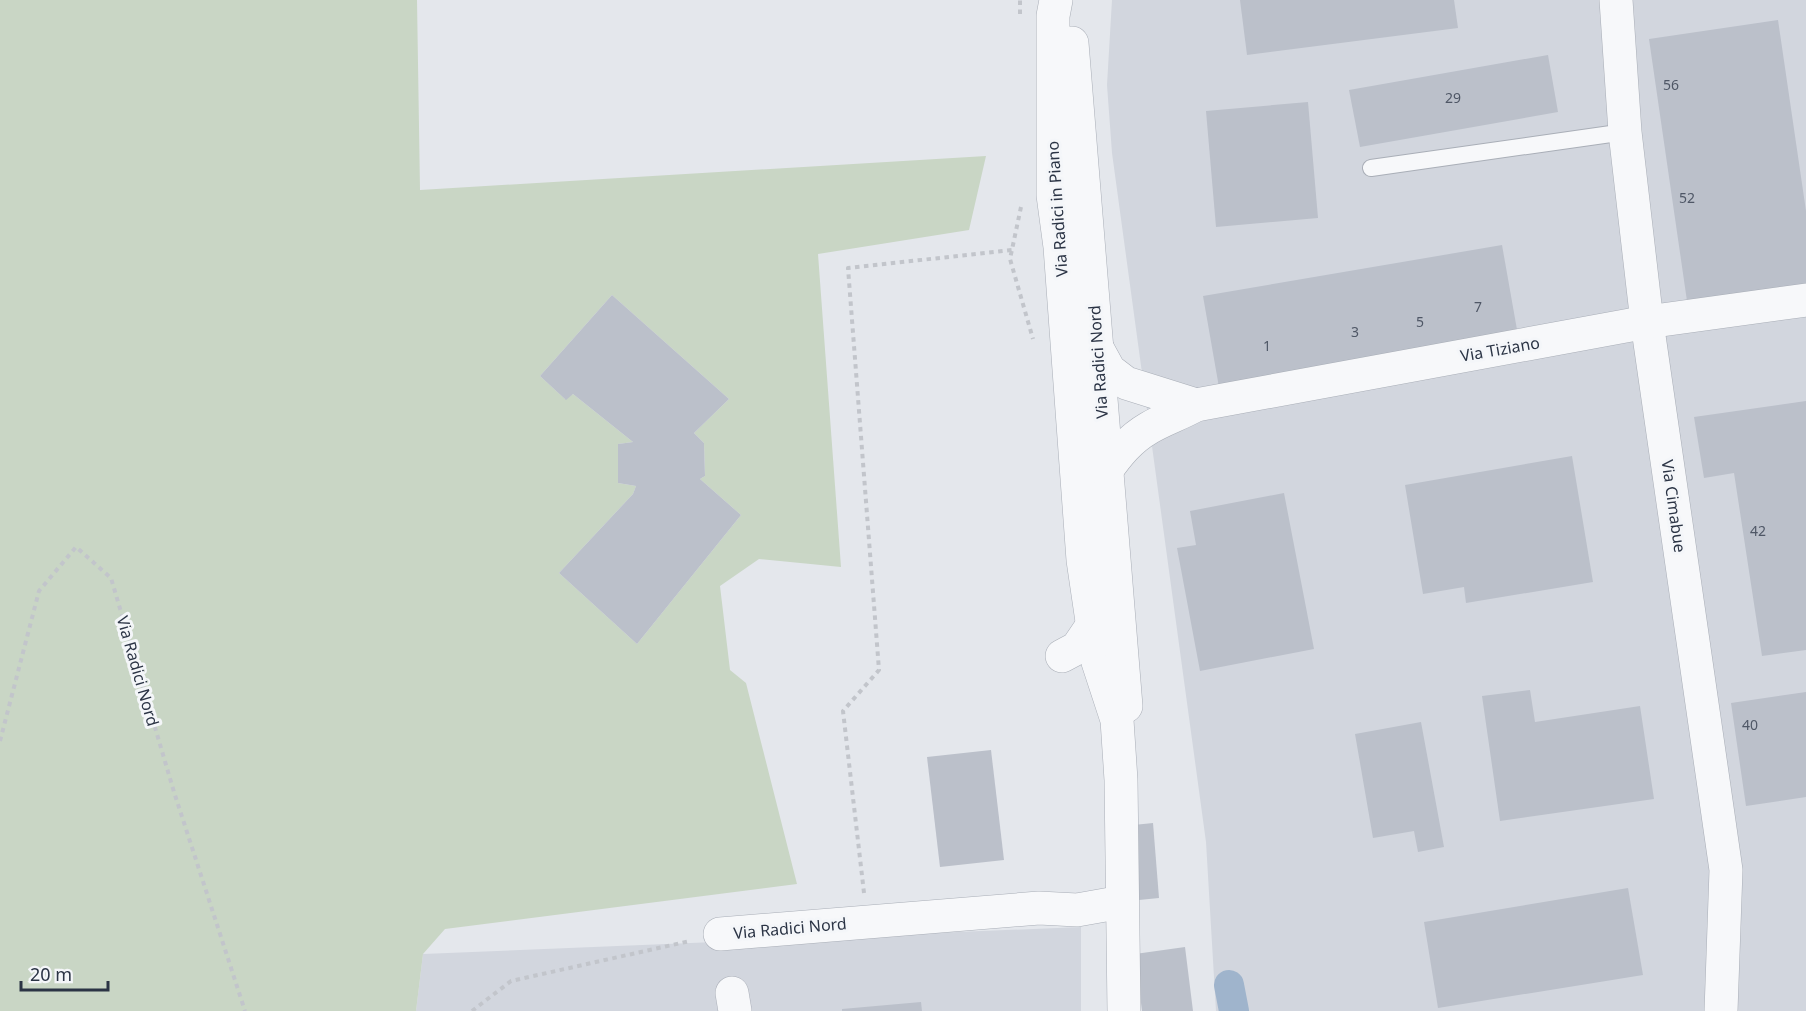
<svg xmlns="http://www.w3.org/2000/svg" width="1806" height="1011" viewBox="0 0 1806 1011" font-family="'Noto Sans',sans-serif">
<rect width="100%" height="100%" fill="#e4e7ec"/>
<g fill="#d2d6de">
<path d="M1112 0H1806V1011H1216L1206 842 1112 153 1107 85Z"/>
<path d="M1081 927V1011H416L423 954Z"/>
</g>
<path fill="#c9d6c5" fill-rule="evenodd" d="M0 0H417L420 190 986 156 969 230 818 254 841 567 759 559 720 586 730 670 746 683 797 884 445 929 423 954 416 1011H0ZM612 295 729 399 694 433 704 443 705 476 700 479 741 515 637 644 559 573 633 494 636 486 618 483V444L633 442 573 394 565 399 540 376Z"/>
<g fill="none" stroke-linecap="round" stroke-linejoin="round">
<path stroke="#9fb4cc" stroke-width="30" d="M1229 985 1234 1011"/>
</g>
<g fill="#bbc0ca">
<path d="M1240 0H1454L1458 28 1247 55Z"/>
<path d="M1778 20 1806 211V284L1687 301 1649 39Z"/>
<path d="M1548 55 1558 112 1360 147 1349 90Z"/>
<path d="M1308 102 1318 218 1216 227 1206 111Z"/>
<path d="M1502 245 1519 341 1220 393 1203 296Z"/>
<path d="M612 295 729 399 694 433 704 443 705 476 700 479 741 515 637 644 559 573 633 494 636 486 618 483V444L633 442 573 394 566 400 540 376Z"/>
<path d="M1806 401V650L1762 656 1734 473 1704 478 1694 417Z"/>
<path d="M1572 456 1593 582 1466 603 1464 587 1423 594 1405 485Z"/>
<path d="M1284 493 1314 649 1200 671 1177 548 1196 545 1190 511Z"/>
<path d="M1530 690 1535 722 1640 706 1654 799 1500 821 1482 696Z"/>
<path d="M1806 692V797L1746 806 1731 703Z"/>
<path d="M1421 722 1444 847 1418 852 1414 831 1373 838 1355 734Z"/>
<path d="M991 750 1004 860 940 867 927 757Z"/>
<path d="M1153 823 1159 898 1129 901 1124 826Z"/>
<path d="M1628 888 1643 975 1438 1008 1424 922Z"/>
<path d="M1185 947 1193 1011H1142L1135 954Z"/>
<path d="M921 1002 922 1011H842V1009Z"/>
</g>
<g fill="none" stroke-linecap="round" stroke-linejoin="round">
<g stroke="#a9aeb7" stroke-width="18">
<path id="lane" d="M1371 168 1625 132"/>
</g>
<g stroke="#a9aeb7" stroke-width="34">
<g id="street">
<path d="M1056 0 1053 16V195L1060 247 1083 560 1098 662 1117 720 1121 780 1124 1011"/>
<path d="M1616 0 1625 132 1647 322 1726 870 1721 1011"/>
<path d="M1072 43 1126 706"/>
<path d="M1097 348 1109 370 1126 383 1196 405"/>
<path d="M1106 471C1118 454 1130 439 1149 428 1162 420 1180 414 1196 405L1647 322 1806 300"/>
<path d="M1062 656 1077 648 1100 614"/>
<path d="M720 934 1039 908 1077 910 1122 902"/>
<path d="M732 993 735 1011"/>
</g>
</g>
<g stroke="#c2c5cb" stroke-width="4" stroke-dasharray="4.5 4.5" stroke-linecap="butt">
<path d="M1020 14V0"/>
<path d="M1021 207 1010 259 1033 339"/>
<path d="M0 741 39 591 76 547 111 578 174 792 245 1011"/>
<path d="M864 893 843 711 879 670 848 268 1012 250"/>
<path d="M472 1011 511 981 690 941"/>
</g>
<use href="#lane" stroke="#f7f8fa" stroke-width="16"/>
<use href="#street" stroke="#f7f8fa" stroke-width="33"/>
</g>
<g text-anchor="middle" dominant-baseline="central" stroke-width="6" stroke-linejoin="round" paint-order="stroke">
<g font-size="14" fill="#4f5766">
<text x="1671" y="84">56</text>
<text x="1453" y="97">29</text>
<text x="1687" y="197">52</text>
<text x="1478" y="306">7</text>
<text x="1420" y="321">5</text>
<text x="1355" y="331">3</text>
<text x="1267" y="345">1</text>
<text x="1758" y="530">42</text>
<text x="1750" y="724">40</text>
</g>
<g font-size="16" fill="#2b3445" stroke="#f4f6f9">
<text transform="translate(1057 209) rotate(-94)">Via Radici in Piano</text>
<text transform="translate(1500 349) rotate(-10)">Via Tiziano</text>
<text transform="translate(1098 362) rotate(-94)">Via Radici Nord</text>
<text transform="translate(1674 506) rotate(82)">Via Cimabue</text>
<text transform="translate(138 671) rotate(74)">Via Radici Nord</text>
<text transform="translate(790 928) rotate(-5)">Via Radici Nord</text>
</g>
</g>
<path d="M21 981v9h87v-9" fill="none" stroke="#2b3445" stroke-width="3"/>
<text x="30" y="981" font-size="18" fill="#2b3445" stroke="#f4f6f9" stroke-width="4.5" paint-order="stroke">20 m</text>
</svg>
